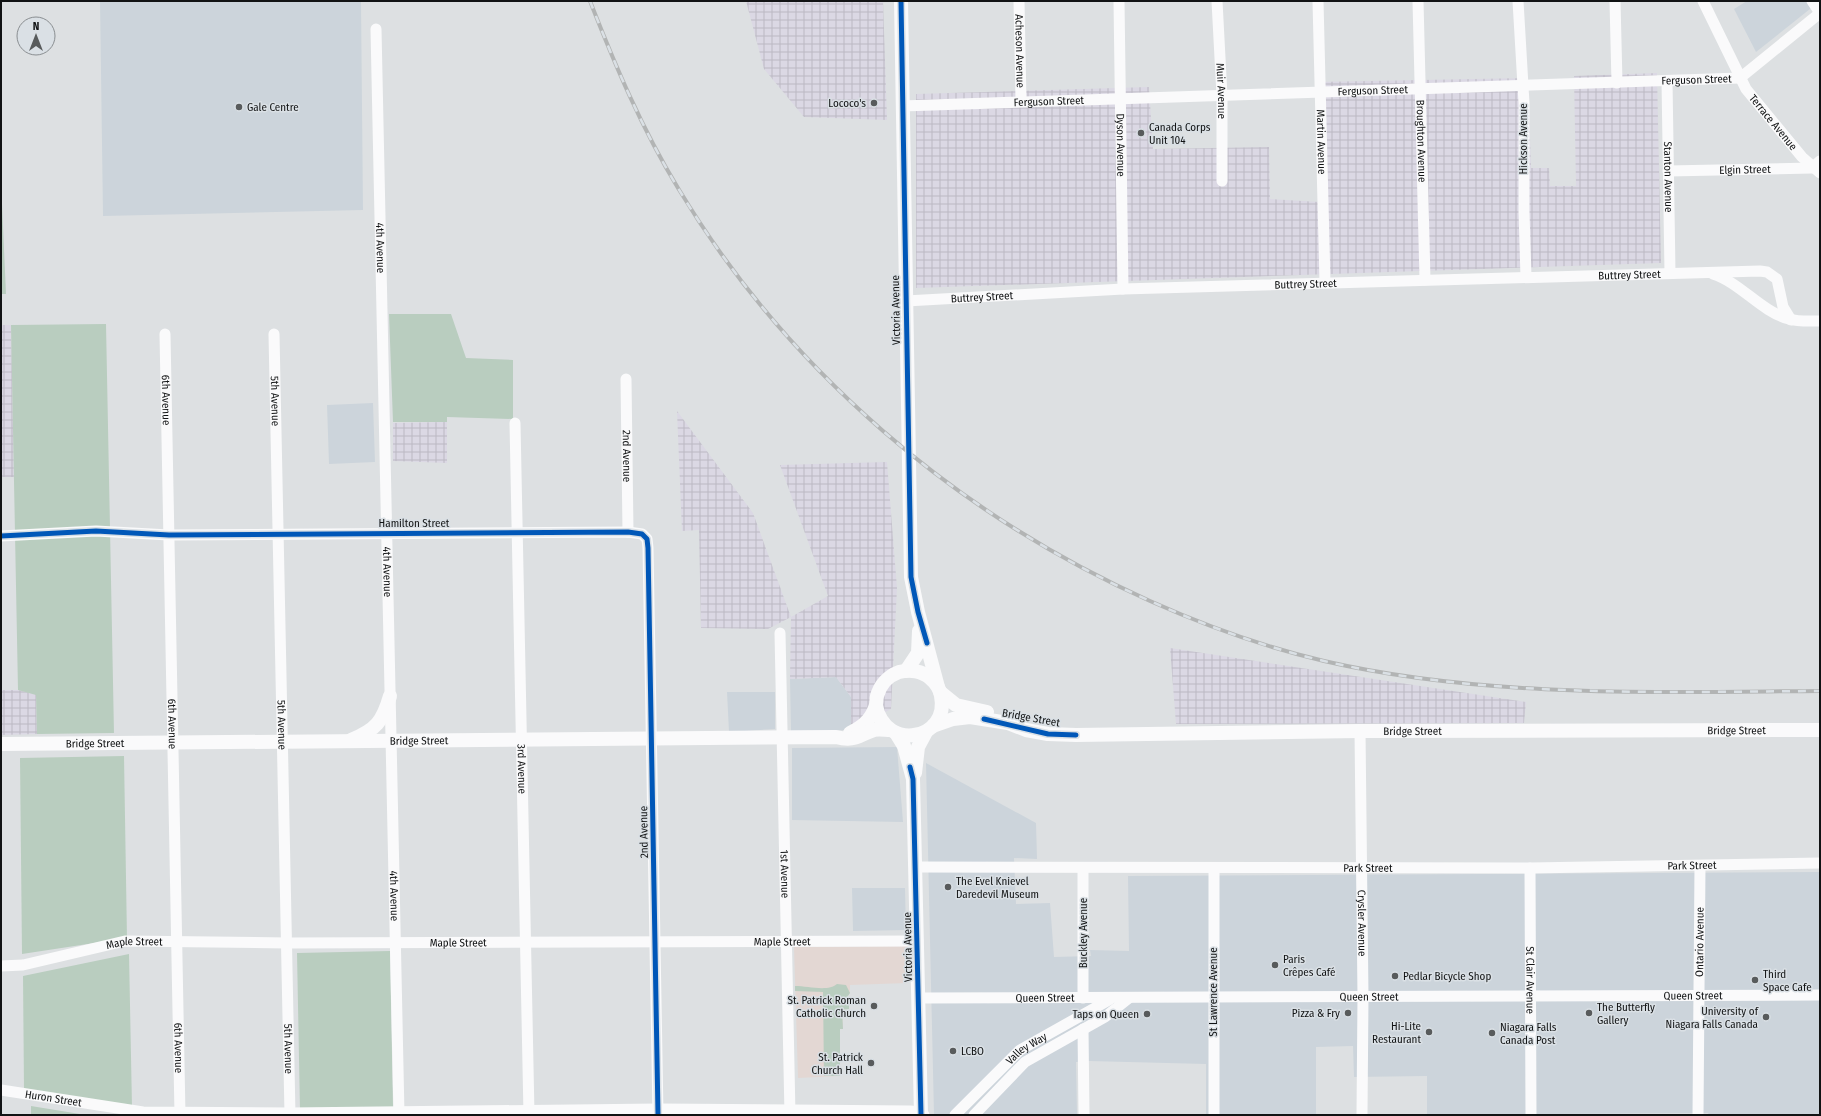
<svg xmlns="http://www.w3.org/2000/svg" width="1821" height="1116" viewBox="0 0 1821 1116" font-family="'Fira Sans Condensed',sans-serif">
<defs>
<pattern id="industrial-grid" width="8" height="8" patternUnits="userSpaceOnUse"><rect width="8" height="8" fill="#dbd8e4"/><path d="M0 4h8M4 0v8" fill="none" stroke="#bbb8c3"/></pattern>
</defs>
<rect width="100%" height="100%" fill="#dde0e2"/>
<g fill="#ccd4db">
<path d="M100 1H361L363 210 103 216Z"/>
<path d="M1747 1H1820L1756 52 1734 9Z"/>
<path d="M373 403 375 462 329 464 327 405Z"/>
<path d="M836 677 851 697V730L791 731 790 679Z"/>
<path d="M727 692H775V729L729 732Z"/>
<path d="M897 747 903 822 792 820V748Z"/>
<path d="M926 763 1036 823 1037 859 1014 858 1016 904 1050 903 1054 957 1091 956 1090 950 1129 951 1128 876 1820 872V1115H1709L1708 1113 1427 1115V1076L1354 1077 1353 1046 1316 1047V1115H1206V1064L1089 1061 1076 1062 1077 1115H934Z"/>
<path d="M852 888H905L906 930 853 931Z"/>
</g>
<g fill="url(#industrial-grid)">
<path d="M746 1H883L887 120 804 117 764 69Z"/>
<path d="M1657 73 1661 263 916 288V94L1149 87 1153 149 1269 147 1270 199 1319 202 1316 82 1528 78 1531 168H1549L1550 186H1576L1574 76Z"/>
<path d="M1 325H11L14 477H1Z"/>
<path d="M677 411 753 513 791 617 828 596 780 465 887 462 897 588 891 709 851 730V697L836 677 790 679 791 617 768 629 701 628 699 530 682 531Z"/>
<path d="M447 422V463L393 461V423Z"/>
<path d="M1170 648 1526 702 1524 723 1176 724Z"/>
<path d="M1 690H18L36 694 37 734 1 735Z"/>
</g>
<path fill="#e3d7d3" d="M908 946V983L850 985V993L845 1000 849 1005V1009L842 1010 843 1029H840V1076L798 1078 794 947Z"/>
<g fill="#b9cdbf">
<path d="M1 181 6 294H1Z"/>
<path d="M389 314H451L466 358 513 360V419L447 417V422H393Z"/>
<path d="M106 324 114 733 37 734 36 695 18 690 11 325Z"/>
<path d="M124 756 127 938 22 954 20 758Z"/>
<path d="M390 951 393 1108 300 1110 297 953Z"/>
<path d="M129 954 132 1107 24 1089 23 976Z"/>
<path d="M837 984 846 985 850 993 845 1000 849 1005V1009L842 1010 843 1029H840V1076H824L823 992 795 991V986C808 986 828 992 837 984Z"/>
<path d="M31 1106 86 1115H31Z"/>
</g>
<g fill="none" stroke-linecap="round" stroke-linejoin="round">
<g stroke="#fafafb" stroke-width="11">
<path id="s1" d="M1019 1 1021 101"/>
<path id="s2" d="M1119 1 1123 289"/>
<path id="s3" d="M1217 1 1222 96V181"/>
<path id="s4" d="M1318 1 1325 283"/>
<path id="s5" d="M1418 1 1425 280"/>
<path d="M1518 1 1524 103V212L1526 277"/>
<path d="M1615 1 1617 83"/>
<path id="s6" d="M1703 1 1746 89 1802 157 1820 173"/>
<path d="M1812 1 1820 13"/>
<path id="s7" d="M376 29 399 1115"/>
<path id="s8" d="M1667 81 1670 273"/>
<path id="s9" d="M902 106 1740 78 1820 13"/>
<path id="s10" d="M1668 171 1812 168 1820 161"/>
<path d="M1713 274C1741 283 1760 311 1789 319 1799 322 1810 321 1820 321"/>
<path id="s11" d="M906 301 1123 289 1760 271 1767 272 1777 279 1783 307 1791 320"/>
<path id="s12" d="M165 334 180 1115"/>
<path id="s13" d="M274 334 290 1115"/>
<path id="s14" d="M626 379 628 532"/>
<path id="s15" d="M515 423 529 1115"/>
<path d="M1 536 96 531 169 535 628 532 642 534 647 539 648 548 658 1115"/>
<path id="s16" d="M780 633 790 1115"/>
<path id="s17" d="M1360 731 1363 996 1362 1115"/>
<path id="s18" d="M916 867 1530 868 1820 863"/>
<path d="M1083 868V998"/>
<path d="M1214 868V1115"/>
<path id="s19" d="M1530 868 1531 1115"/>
<path id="s20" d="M1 966 23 965 125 941 287 943 918 941"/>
<path id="s21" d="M919 998 1820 995"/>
<path d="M1083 1029 1084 1115"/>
<path id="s22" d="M1 1090 143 1112 290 1113 658 1109 910 1111 921 1112 924 1115"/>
<path id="s23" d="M955 1115 1020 1050 1109 1000"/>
<path d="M974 1115 1025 1062 1105 1017 1129 998"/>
<path id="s24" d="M1698 1115 1700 866"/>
</g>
<g stroke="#fafafb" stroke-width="14">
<path d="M901 1 911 577 918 612 938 687"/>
<path d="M906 671 918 653 919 631"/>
<path d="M940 692 956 705 987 712"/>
<path id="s25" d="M933 726 953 719 970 717 1008 723 1026 730 1048 734 1076 735 1360 731 1820 730"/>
<path d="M850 733C862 727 870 721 875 708 877 704 876 700 877 696 880 685 888 676 899 672 910 669 922 671 930 678 936 683 940 689 941 696 950 739 886 753 876 706"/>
<path d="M896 733 904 746 913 779 921 1115"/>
<path d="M351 740C376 730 383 721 390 696"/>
<path id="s26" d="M1 744 836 737C855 742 858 735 874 730 879 729 885 730 890 730"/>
<path d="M915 773 918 747 926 732"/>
</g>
<g stroke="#b2b4b4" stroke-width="4">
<path id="rail" d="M590 1C615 65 642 129 678 188 788 371 956 514 1150 601 1206 626 1264 647 1324 661 1484 698 1656 692 1820 691"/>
</g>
<use href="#rail" stroke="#dae0e5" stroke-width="2.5" stroke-dasharray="8" stroke-linecap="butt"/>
<g stroke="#dae0e5" stroke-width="8">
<g id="cycleway">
<path d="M901 1 911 577 918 612 927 643"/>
<path d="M1 536 96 531 169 535 628 532 642 534 647 539 648 548 658 1115"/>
<path d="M984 719 1048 734 1076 735"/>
<path d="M910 767 913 779 921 1115"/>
</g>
</g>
<use href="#cycleway" stroke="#0057b8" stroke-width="5"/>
</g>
<g fill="#585b5c" stroke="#dae0e5" stroke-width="1.5">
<circle cx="874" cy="103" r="4"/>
<circle cx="239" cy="107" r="4"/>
<circle cx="1141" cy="133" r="4"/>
<circle cx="948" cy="887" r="4"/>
<circle cx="1275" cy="965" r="4"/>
<circle cx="1395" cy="976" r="4"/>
<circle cx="1755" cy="980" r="4"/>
<circle cx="874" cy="1006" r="4"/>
<circle cx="1348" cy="1013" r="4"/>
<circle cx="1589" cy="1013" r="4"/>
<circle cx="1147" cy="1014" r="4"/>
<circle cx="1766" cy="1017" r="4"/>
<circle cx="1429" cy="1032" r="4"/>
<circle cx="1492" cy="1033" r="4"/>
<circle cx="953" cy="1051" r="4"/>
<circle cx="871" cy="1063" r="4"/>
</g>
<g text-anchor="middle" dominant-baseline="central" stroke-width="3" stroke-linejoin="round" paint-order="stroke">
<g font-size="11" fill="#111314" stroke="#dae0e5">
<text stroke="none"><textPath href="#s1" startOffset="50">Acheson Avenue</textPath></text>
<text stroke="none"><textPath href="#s9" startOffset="795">Ferguson Street</textPath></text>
<text stroke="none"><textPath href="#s3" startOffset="90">Muir Avenue</textPath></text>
<text stroke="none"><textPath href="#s9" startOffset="471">Ferguson Street</textPath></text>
<text stroke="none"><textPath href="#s9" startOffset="147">Ferguson Street</textPath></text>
<text stroke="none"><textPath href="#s6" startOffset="141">Terrace Avenue</textPath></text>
<text transform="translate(1523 139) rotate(-90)">Hickson Avenue</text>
<text stroke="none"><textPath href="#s5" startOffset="140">Broughton Avenue</textPath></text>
<text stroke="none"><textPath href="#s4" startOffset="141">Martin Avenue</textPath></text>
<text stroke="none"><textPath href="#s2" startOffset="144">Dyson Avenue</textPath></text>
<text stroke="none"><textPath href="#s10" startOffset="77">Elgin Street</textPath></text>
<text stroke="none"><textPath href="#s8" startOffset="96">Stanton Avenue</textPath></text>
<text stroke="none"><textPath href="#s7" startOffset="219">4th Avenue</textPath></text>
<text stroke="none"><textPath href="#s11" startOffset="724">Buttrey Street</textPath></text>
<text stroke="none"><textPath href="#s11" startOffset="400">Buttrey Street</textPath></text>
<text stroke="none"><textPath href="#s11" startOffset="76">Buttrey Street</textPath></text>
<text transform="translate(896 310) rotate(-91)">Victoria Avenue</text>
<text stroke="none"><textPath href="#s12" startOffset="66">6th Avenue</textPath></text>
<text stroke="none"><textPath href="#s13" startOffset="67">5th Avenue</textPath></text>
<text stroke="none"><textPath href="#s14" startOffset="77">2nd Avenue</textPath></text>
<text x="414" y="523">Hamilton Street</text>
<text stroke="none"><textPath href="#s7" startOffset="543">4th Avenue</textPath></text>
<text transform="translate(1031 718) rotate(10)">Bridge Street</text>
<text stroke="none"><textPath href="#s12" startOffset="390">6th Avenue</textPath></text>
<text stroke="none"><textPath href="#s13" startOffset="391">5th Avenue</textPath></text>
<text stroke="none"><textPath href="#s25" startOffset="483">Bridge Street</textPath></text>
<text stroke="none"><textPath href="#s25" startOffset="807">Bridge Street</textPath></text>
<text stroke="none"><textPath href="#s26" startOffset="418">Bridge Street</textPath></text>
<text stroke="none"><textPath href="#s26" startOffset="94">Bridge Street</textPath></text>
<text stroke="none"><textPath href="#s15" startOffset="346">3rd Avenue</textPath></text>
<text transform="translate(644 832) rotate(-91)">2nd Avenue</text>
<text stroke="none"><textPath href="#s18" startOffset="776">Park Street</textPath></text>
<text stroke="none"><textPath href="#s18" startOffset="452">Park Street</textPath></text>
<text stroke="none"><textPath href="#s16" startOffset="241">1st Avenue</textPath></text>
<text stroke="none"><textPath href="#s7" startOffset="867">4th Avenue</textPath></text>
<text stroke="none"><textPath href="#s17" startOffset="192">Crysler Avenue</textPath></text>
<text transform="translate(1083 933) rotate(-90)">Buckley Avenue</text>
<text stroke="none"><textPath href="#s20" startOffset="784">Maple Street</textPath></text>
<text stroke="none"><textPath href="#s20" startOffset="460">Maple Street</textPath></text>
<text stroke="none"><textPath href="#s24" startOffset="173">Ontario Avenue</textPath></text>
<text stroke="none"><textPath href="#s20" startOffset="136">Maple Street</textPath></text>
<text transform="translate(908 947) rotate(-91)">Victoria Avenue</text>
<text stroke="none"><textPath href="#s19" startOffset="112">St Clair Avenue</textPath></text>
<text transform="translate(1213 992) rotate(-90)">St Lawrence Avenue</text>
<text stroke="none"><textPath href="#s21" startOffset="774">Queen Street</textPath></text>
<text stroke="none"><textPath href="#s21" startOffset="450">Queen Street</textPath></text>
<text stroke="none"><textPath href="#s21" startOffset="126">Queen Street</textPath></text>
<text stroke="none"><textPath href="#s12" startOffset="714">6th Avenue</textPath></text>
<text stroke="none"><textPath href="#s13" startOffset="715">5th Avenue</textPath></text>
<text stroke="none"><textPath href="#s23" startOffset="98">Valley Way</textPath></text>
<text stroke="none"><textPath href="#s22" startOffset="53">Huron Street</textPath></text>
</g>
<g font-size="11" fill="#111314" stroke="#dae0e5" text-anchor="start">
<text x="866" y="103" text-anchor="end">Lococo's</text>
<text x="247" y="107">Gale Centre</text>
<text x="1149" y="127">Canada Corps<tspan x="1149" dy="13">Unit 104</tspan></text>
<text x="956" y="881">The Evel Knievel<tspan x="956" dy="13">Daredevil Museum</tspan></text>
<text x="1283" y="959">Paris<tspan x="1283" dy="13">Crêpes Café</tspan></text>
<text x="1763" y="974">Third<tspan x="1763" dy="13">Space Cafe</tspan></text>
<text x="1403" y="976">Pedlar Bicycle Shop</text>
<text x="866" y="1000" text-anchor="end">St. Patrick Roman<tspan x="866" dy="13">Catholic Church</tspan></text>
<text x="1597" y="1007">The Butterfly<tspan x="1597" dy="13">Gallery</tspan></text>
<text x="1758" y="1011" text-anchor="end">University of<tspan x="1758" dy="13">Niagara Falls Canada</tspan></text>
<text x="1340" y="1013" text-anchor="end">Pizza &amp; Fry</text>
<text x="1139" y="1014" text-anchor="end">Taps on Queen</text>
<text x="1421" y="1026" text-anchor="end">Hi-Lite<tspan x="1421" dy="13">Restaurant</tspan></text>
<text x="1500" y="1027">Niagara Falls<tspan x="1500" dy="13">Canada Post</tspan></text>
<text x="961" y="1051">LCBO</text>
<text x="863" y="1057" text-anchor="end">St. Patrick<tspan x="863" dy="13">Church Hall</tspan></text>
</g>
</g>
<rect width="1821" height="1116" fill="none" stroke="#111314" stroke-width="4"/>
<g transform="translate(36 36)"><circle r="19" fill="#dae0e5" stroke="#8a8e91"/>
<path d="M0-3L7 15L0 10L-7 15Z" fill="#585b5c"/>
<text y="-6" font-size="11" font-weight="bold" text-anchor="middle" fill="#111314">N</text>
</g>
</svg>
